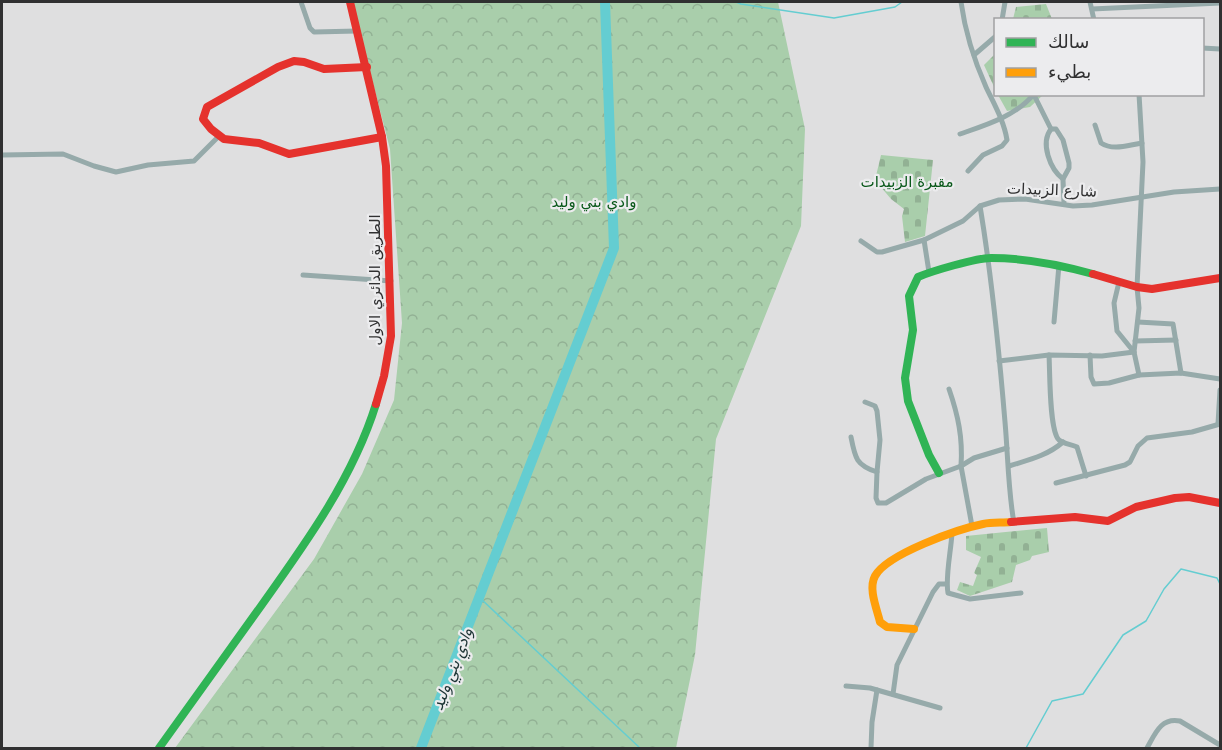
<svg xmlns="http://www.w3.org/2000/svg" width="1222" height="750" viewBox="0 0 1222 750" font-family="'DejaVu Sans',Vazirmatn,sans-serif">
<defs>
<pattern id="forest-crowns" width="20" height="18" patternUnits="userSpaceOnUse" patternTransform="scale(1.5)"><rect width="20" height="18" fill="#a9ceab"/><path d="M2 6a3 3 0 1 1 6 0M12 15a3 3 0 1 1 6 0" fill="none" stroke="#92b194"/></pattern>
<pattern id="cemetery-stones" width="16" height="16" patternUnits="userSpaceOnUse" patternTransform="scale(1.5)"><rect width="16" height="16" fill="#a9ceab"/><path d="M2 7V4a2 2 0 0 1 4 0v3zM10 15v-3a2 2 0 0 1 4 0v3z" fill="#92b194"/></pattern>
</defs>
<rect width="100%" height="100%" fill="#dfdfe0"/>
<path fill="url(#forest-crowns)" d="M352 2H778L805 129 801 226 716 439 695 655 676 748H175L314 559 362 474 394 400 402 323 390 149Z"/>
<g fill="url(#cemetery-stones)">
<path d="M1046 4 1052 19H1013L1016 7Z"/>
<path d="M995 54V89L984 65Z"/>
<path d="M998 95H1043L1030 107 1007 111Z"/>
<path d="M881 155 933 160 925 236 905 242 902 216 904 209 891 199 875 180Z"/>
<path d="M1047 528 1049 552 1032 556 1030 560 1016 565 1012 582 970 596 957 590 960 582 973 586 977 575 974 573 981 557 966 550V536Z"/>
</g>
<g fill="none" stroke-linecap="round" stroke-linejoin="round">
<g stroke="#64cdd1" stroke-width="1.5">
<path d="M736 2 741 4 834 18 895 7 902 2"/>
<path d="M480 598 640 748"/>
<path d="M1026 748 1052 701 1083 694 1123 635 1146 621 1164 589 1181 569 1217 578 1220 584"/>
</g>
<path stroke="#64cdd1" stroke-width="10" d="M421 748 614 248 605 2"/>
<g stroke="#96aaaa" stroke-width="5">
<path d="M301 2 310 28 314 32 357 31"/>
<path d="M961 2C965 31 974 60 986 87 994 104 1004 121 1007 140L1002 146 983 155 968 171"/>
<path d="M1090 2 1094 20"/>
<path d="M1092 9 1220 3"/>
<path d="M1002 20 1005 2"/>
<path d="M1202 48 1220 49"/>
<path d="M974 55 996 36"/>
<path d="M1139 94 1143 162 1137 287 1139 308 1134 352 1139 375 1181 373 1220 379"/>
<path d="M1034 95 1051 129C1040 143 1050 169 1063 179"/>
<path d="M1095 125 1101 143C1113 151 1128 145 1142 143"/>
<path d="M1051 129H1056L1063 140 1069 163V168L1063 179 1064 204"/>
<path d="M960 134C986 125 1016 116 1034 94"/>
<path d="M2 155 63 154 94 166 116 172 148 165 194 161 219 136"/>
<path d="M980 206C992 278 999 350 1005 422 1008 455 1008 490 1014 523"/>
<path d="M924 240 929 272"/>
<path d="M861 241 877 252H882L924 240 963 221 980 206 999 200 1025 199 1073 206 1092 205 1174 192 1220 189"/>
<path d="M303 275 391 281"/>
<path d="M1119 282 1114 303 1117 331 1134 352"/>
<path d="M1054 322 1059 265"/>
<path d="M1138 322 1173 324 1181 373"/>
<path d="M1135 341 1176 340"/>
<path d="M1049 355C1050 370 1049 431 1059 440 1064 444 1071 444 1077 447L1086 476"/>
<path d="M1090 355 1091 377 1094 384 1109 383 1139 375"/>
<path d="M999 361 1049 355 1102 356 1134 352"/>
<path d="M949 389C958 415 963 438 961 466"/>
<path d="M865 402 875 406 877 411 880 440 877 472"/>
<path d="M1218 424 1220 390"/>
<path d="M851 437C855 458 856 465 877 472L876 498 878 503H886L926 479 961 466 972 526"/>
<path d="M961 466 974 458 1007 448"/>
<path d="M1009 466C1028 460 1047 456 1063 442"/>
<path d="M1056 483 1125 465 1130 462 1138 446 1147 438 1192 432 1220 424"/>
<path d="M952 533C951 551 945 578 948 593L970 599 1021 593"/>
<path d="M846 686 870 688 940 708"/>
<path d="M893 694 897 665 933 592 939 584H946"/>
<path d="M871 748 872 722 877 690"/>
<path d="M1147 748C1155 734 1161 717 1180 721L1220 745"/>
</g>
<g stroke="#30b455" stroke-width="8">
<path d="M939 473 929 455 908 401 905 378 913 330 909 296 918 277C932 271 976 258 991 258 1024 258 1061 265 1093 274"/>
<path d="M159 748C193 701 227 653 261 606 306 543 353 478 376 404"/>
</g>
<path stroke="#ff9f0a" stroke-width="8" d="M914 629 887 627 880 622C877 609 868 589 875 576 887 554 958 529 983 524 992 522 1002 523 1011 522"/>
<g stroke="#e5322d" stroke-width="8">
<path d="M350 2 382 137 386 166 391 336 384 376 376 404"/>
<path d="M367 67 324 69 304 62 294 61 278 67 207 107 203 119 211 129 224 139 259 143 289 154 382 137"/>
<path d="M1093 274 1137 287 1152 289 1220 278"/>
<path d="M1011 522 1075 517 1108 521 1136 507 1175 498 1189 497 1220 503"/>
</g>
</g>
<g text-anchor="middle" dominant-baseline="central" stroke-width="4.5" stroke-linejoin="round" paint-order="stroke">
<g font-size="15" fill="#0a591b" stroke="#ececee">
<text x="907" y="182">مقبرة الزبيدات</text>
<text x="594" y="202">وادي بني وليد</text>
</g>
<g font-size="15" fill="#303031" stroke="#ececee">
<text transform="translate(1052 190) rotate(2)">شارع الزبيدات</text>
<text transform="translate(375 280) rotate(-90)">الطريق الدائري الاول</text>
</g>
<g font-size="16" font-style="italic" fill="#1d3435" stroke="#ececee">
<text transform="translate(452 669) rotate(-69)">وادي بني وليد</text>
</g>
</g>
<rect width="1222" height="750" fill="none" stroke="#303031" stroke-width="6"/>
<rect x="994" y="18" width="210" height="78" fill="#ececee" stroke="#a1a1a2" stroke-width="1.5"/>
<rect x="1006" y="38" width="30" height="9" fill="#30b455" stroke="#a1a1a2" stroke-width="1.5"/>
<text x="1048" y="48" font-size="18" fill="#303031">سالك</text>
<rect x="1006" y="68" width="30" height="9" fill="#ff9f0a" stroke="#a1a1a2" stroke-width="1.5"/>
<text x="1048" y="78" font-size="18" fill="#303031">بطيء</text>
</svg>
